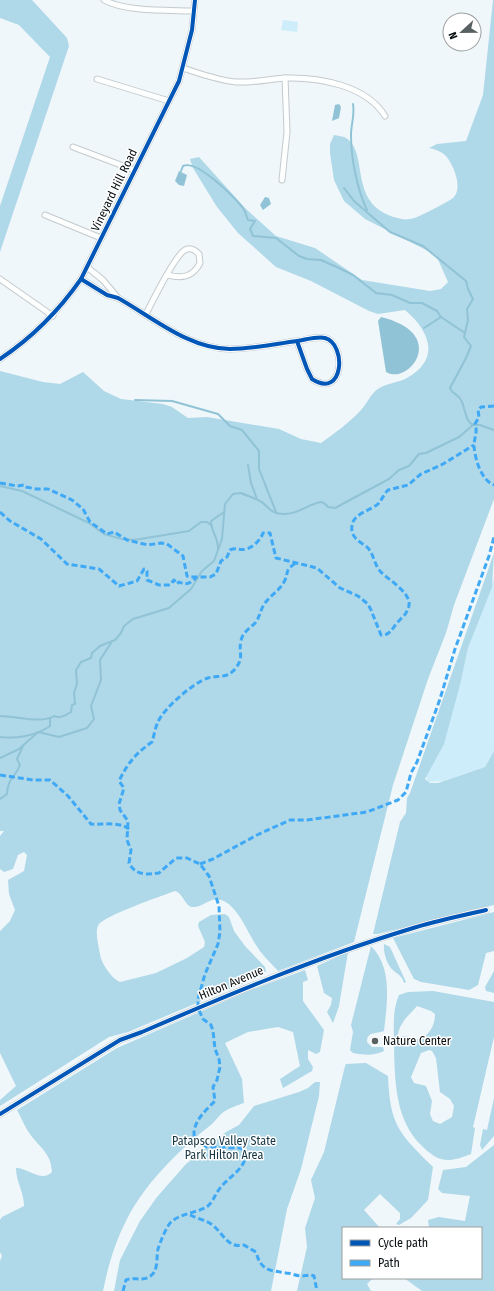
<svg xmlns="http://www.w3.org/2000/svg" width="494" height="1291" viewBox="0 0 494 1291" font-family="'Fira Sans Condensed',sans-serif">
<rect width="100%" height="100%" fill="#eff7fa"/>
<g fill="#ccedf9">
<path d="M283 20 298 22 297 32 281 30Z"/>
<path d="M494 578V751L485 767 443 781 428 782 426 776 461 681 468 648Z"/>
</g>
<g fill="#afd8e8" fill-rule="evenodd">
<path d="M0 0H32L67 38 69 46 0 252V206L50 57 19 25 0 18Z"/>
<path d="M493 0H494V499L454 605 446 633 428 679 393 785 354 942 278 971C271 963 263 956 258 948 248 934 238 905 221 900 211 896 202 908 192 907 185 906 183 893 175 891 161 896 107 915 99 924 94 930 99 947 100 954 101 963 112 979 120 982L156 973 187 958 204 947 205 942 198 926 199 922 211 915 225 914 229 917 234 931 245 946 265 967 266 971 261 976 128 1032 109 1037 0 1106V1100L16 1086 0 1053V931L10 921 15 910 9 894 8 880 24 871 27 855 24 852 18 855 13 869 4 872 0 869V836L4 831H0V371L43 382 60 384 83 372 104 391 121 399 163 404 172 407 188 418 207 417 279 429 301 439 321 443C335 433 349 423 361 410 367 404 371 393 378 389 386 383 398 383 407 378 441 359 430 331 405 310L378 314 369 311 311 281 276 267 238 233 217 207 193 168 190 159 199 157 246 209 276 236 315 248 362 280 430 291 441 289 448 282 436 255 365 219 344 201 334 180 330 153V144L334 135C337 136 343 136 346 138 371 154 345 208 402 219 405 220 411 219 414 218 419 217 452 200 454 197 463 187 453 163 445 155 440 151 435 149 429 148L437 144 466 141 483 95Z"/>
<path d="M494 553 492 587 468 648 461 681 444 744 425 779 430 783H438L485 767 494 751V905L378 934H373L400 822 406 813 407 798 410 793Z"/>
<path d="M494 912V951L486 953 478 985 469 990 421 982 414 979 393 938Z"/>
<path d="M384 944 390 947 406 982 404 983C402 976 399 975 394 971 387 966 383 952 384 944Z"/>
<path d="M371 946C393 968 387 1003 384 1031 376 1034 367 1031 367 1042L372 1047H383L384 1051C373 1056 365 1055 353 1053L350 1050 353 1032 351 1025Z"/>
<path d="M348 952 339 1006 333 1023 327 1012 331 1005 332 998 324 993 317 966Z"/>
<path d="M305 970 308 980 303 982V1001L324 1030 320 1052 316 1054 308 1050V1059L313 1067 312 1071 283 1088 280 1079 300 1066 293 1032 278 1027 248 1032 225 1043 242 1079 244 1103C238 1105 230 1108 225 1111 220 1114 216 1120 212 1124 179 1150 146 1182 127 1219 115 1242 108 1266 103 1291H0V1261L2 1256 0 1252V1220L2 1217 24 1206C24 1192 16 1182 16 1168 28 1168 42 1183 52 1172 51 1155 43 1150 33 1138 26 1130 22 1119 17 1110L117 1048 248 991Z"/>
<path d="M494 971V993L486 991 485 987Z"/>
<path d="M433 991 494 1002V1037L473 1127 475 1128 471 1154C449 1163 439 1163 422 1146 395 1120 395 1082 394 1046 394 1029 392 1011 399 995L408 992ZM417 1006 431 1011 435 1014C435 1025 430 1034 420 1040L406 1036 398 1037C398 1024 409 1015 417 1006ZM429 1050 432 1051 436 1058 440 1092 450 1099 454 1106 452 1117 440 1124 433 1121 430 1114 432 1101 426 1086 414 1083 411 1077 421 1053Z"/>
<path d="M366 1063 388 1076C390 1126 399 1133 433 1167L428 1200 411 1218 399 1225 396 1224 400 1219V1213L380 1194 364 1210 380 1228H343V1278H373L367 1284 371 1291H297L307 1247 305 1228 315 1198 311 1180 324 1152 345 1066 346 1064Z"/>
<path d="M315 1082H320L319 1096 301 1169 287 1209 271 1291H114L120 1260 140 1221 157 1197 186 1164 226 1132 239 1125 254 1106 299 1092 308 1088Z"/>
<path d="M494 1098V1136L482 1150 480 1145 483 1129 487 1130Z"/>
<path d="M494 1145V1291H422L404 1278H481V1228H429L428 1220 439 1217 465 1221 470 1196 442 1193 438 1189 443 1170 466 1167Z"/>
</g>
<g fill="#91c3d6">
<path d="M339 104 341 107 339 118 332 121 335 105Z"/>
<path d="M179 171 187 175 184 186 179 185 175 181Z"/>
<path d="M265 197 269 198 271 204 263 210 260 205Z"/>
<path d="M381 317C450 334 408 386 386 372L378 321Z"/>
</g>
<g fill="none" stroke-linecap="round" stroke-linejoin="round">
<g stroke="#91c3d6" stroke-width="2">
<path d="M353 104C355 115 351 124 351 135 351 158 357 189 367 210"/>
<path d="M181 171 183 166C197 159 234 197 243 208 246 212 246 216 248 220L255 221 250 229 253 236 276 238 299 256 307 259 321 260 339 268 353 275 376 293 392 295 410 303H422L437 311 441 317 465 333"/>
<path d="M344 188 354 201 390 232 423 246 466 281 468 289 473 299 467 309 468 320 464 337 471 346 466 358 450 388C452 394 458 394 461 400 465 407 465 421 473 425"/>
<path d="M424 328 441 317"/>
<path d="M135 400 172 401 218 414 230 426 242 430 259 451V469L276 512"/>
<path d="M248 465 251 483 257 499"/>
<path d="M0 486 22 491 89 523 104 534 122 539 134 540 189 531 201 522H207L212 526"/>
<path d="M218 549C218 535 211 533 211 521L224 512"/>
<path d="M0 716C16 716 42 724 54 716 60 719 66 715 71 712L72 705 75 704 74 693 77 684 76 670 81 662 91 658 92 653 100 646 115 640 121 633 124 626 133 619 169 608 191 589 202 571 214 561 222 539 225 504 233 494 241 493C247 496 252 497 258 500 268 504 268 513 282 514 298 515 310 503 321 502 324 502 326 505 328 507L335 508 389 479 399 470 409 466 419 454 426 453 459 437 473 425H480L494 430"/>
<path d="M38 732 59 737 87 728 94 719 91 706 101 680 100 660 111 643"/>
<path d="M0 737C16 739 36 736 50 726V719"/>
<path d="M0 758 19 749 37 733"/>
<path d="M0 799 7 794C8 777 15 778 20 765L17 759 23 746"/>
</g>
<g stroke="#c4cacd" stroke-width="7">
<g id="street">
<path d="M104 0C126 12 168 10 193 11"/>
<path d="M183 68C200 74 218 80 236 82 253 83 269 79 285 78 318 77 366 85 385 116"/>
<path d="M97 79 169 101"/>
<path d="M73 147 134 170"/>
<path d="M282 180 287 132 285 78"/>
<path d="M45 215 101 238"/>
<path d="M87 267 103 280 118 298"/>
<path d="M0 279 53 316"/>
<path d="M81 279 107 295 118 298C152 317 189 349 230 349 252 349 275 344 297 341L307 369 312 379C344 400 347 344 325 338 317 336 305 340 297 341"/>
<path d="M146 314C152 302 176 254 185 250 190 247 195 250 199 254L200 263C193 277 182 279 168 275"/>
<path d="M0 359C33 337 58 312 81 279L179 81 192 30 195 0"/>
<path d="M0 1114 120 1040 142 1032C230 994 318 957 410 929 435 921 461 916 486 910"/>
</g>
</g>
<use href="#street" stroke="#fdfefe" stroke-width="5"/>
<g stroke="#3fa9f5" stroke-width="3" stroke-dasharray="6 3" stroke-linecap="butt">
<path d="M494 406 481 407 478 410 479 417 475 424C478 432 474 438 474 446 475 459 481 480 494 485"/>
<path d="M0 483 17 486 24 485 26 487 36 489H48L72 500 83 509 90 522 107 534 114 532 127 540 148 545 161 543 167 544 183 556 187 576 189 577H210L216 574 221 561 227 557 230 550C237 547 240 551 246 549 253 548 261 539 263 533H270L276 558 317 568 340 588 358 596 368 604 371 610 381 635C389 636 392 629 397 623 400 619 405 616 407 611 417 595 389 581 380 571 374 564 374 554 367 547 360 542 350 537 352 526 353 513 371 511 379 503 382 499 384 494 388 490L408 485 421 474 443 464 474 445"/>
<path d="M0 512 10 521 41 539 67 564 99 569 119 586 137 581 144 569 147 571V580L159 585H170L174 580 177 584 179 582C187 586 192 582 197 577"/>
<path d="M0 775 33 780H50L68 796 91 824C104 825 118 821 129 829"/>
<path d="M200 864 213 859 257 835 290 820H307L367 812 398 800 406 792 411 773 417 762 440 699 455 649 489 556 494 537"/>
<path d="M190 1215C196 1218 205 1220 211 1224 223 1232 227 1249 244 1245L256 1252C261 1271 269 1270 286 1273 291 1273 296 1276 302 1276 306 1276 309 1274 314 1276L317 1291"/>
<path d="M123 1291 126 1280C133 1277 142 1281 149 1277 159 1272 156 1258 158 1249 160 1243 166 1227 171 1222 180 1214 194 1213 205 1208 213 1204 215 1193 221 1187 230 1176 245 1169 246 1154L241 1148 207 1147 195 1140C190 1124 205 1111 215 1101L213 1087 217 1080 220 1067 219 1059 215 1049 213 1031 211 1025 203 1019 198 1008V999L205 974 218 944 220 932 219 906 209 876 200 864 187 858H176L159 873C146 875 135 875 129 863L131 850 127 840 128 821 120 810 119 804 124 788 119 781C127 764 136 753 152 742 154 736 155 728 158 722 163 709 194 682 208 678 218 675 227 679 235 669 245 657 238 653 241 641 242 632 251 628 256 622 260 616 261 608 265 603 271 595 279 591 284 582 289 573 284 570 296 563"/>
</g>
<g stroke="#fff" stroke-width="6">
<g id="cycleway">
<path d="M81 279 107 295 118 298C152 317 189 349 230 349 252 349 275 344 297 341L307 369 312 379C344 400 347 344 325 338 317 336 305 340 297 341"/>
<path d="M0 359C33 337 58 312 81 279L179 81 192 30 195 0"/>
<path d="M0 1114 120 1040 142 1032C230 994 318 957 410 929 435 921 461 916 486 910"/>
</g>
</g>
<use href="#cycleway" stroke="#0057b8" stroke-width="4"/>
</g>
<circle fill="#596062" stroke="#fff" stroke-width="1.5" cx="375" cy="1041" r="4"/>
<g text-anchor="middle" dominant-baseline="central" stroke-width="3" stroke-linejoin="round" paint-order="stroke">
<g font-size="12" fill="#080e10" stroke="#fff">
<text transform="translate(114 190) rotate(-64)">Vineyard Hill Road</text>
<text transform="translate(231 983) rotate(-23)">Hilton Avenue</text>
</g>
<g font-size="12" fill="#080e10" stroke="#fff" text-anchor="start">
<text x="383" y="1041">Nature Center</text>
</g>
<g font-size="12" fill="#133440" stroke="#fff">
<text x="224" y="1141">Patapsco Valley State<tspan x="224" dy="14">Park Hilton Area</tspan></text>
</g>
</g>
<rect x="342" y="1227" width="140" height="52" fill="#ffffff" stroke="#9c9f9f"/>
<rect x="350" y="1240" width="20" height="6" fill="#0057b8" stroke="#9c9f9f"/>
<text x="378" y="1247" font-size="12" fill="#080e10">Cycle path</text>
<rect x="350" y="1260" width="20" height="6" fill="#3fa9f5" stroke="#9c9f9f"/>
<text x="378" y="1267" font-size="12" fill="#080e10">Path</text>
<g transform="translate(462 32) rotate(248)"><circle r="19" fill="#ffffff" stroke="#9c9f9f"/>
<path d="M0-3L7 15L0 10L-7 15Z" fill="#596062"/>
<text y="-6" font-size="11" font-weight="bold" text-anchor="middle" fill="#080e10">N</text>
</g>
</svg>
